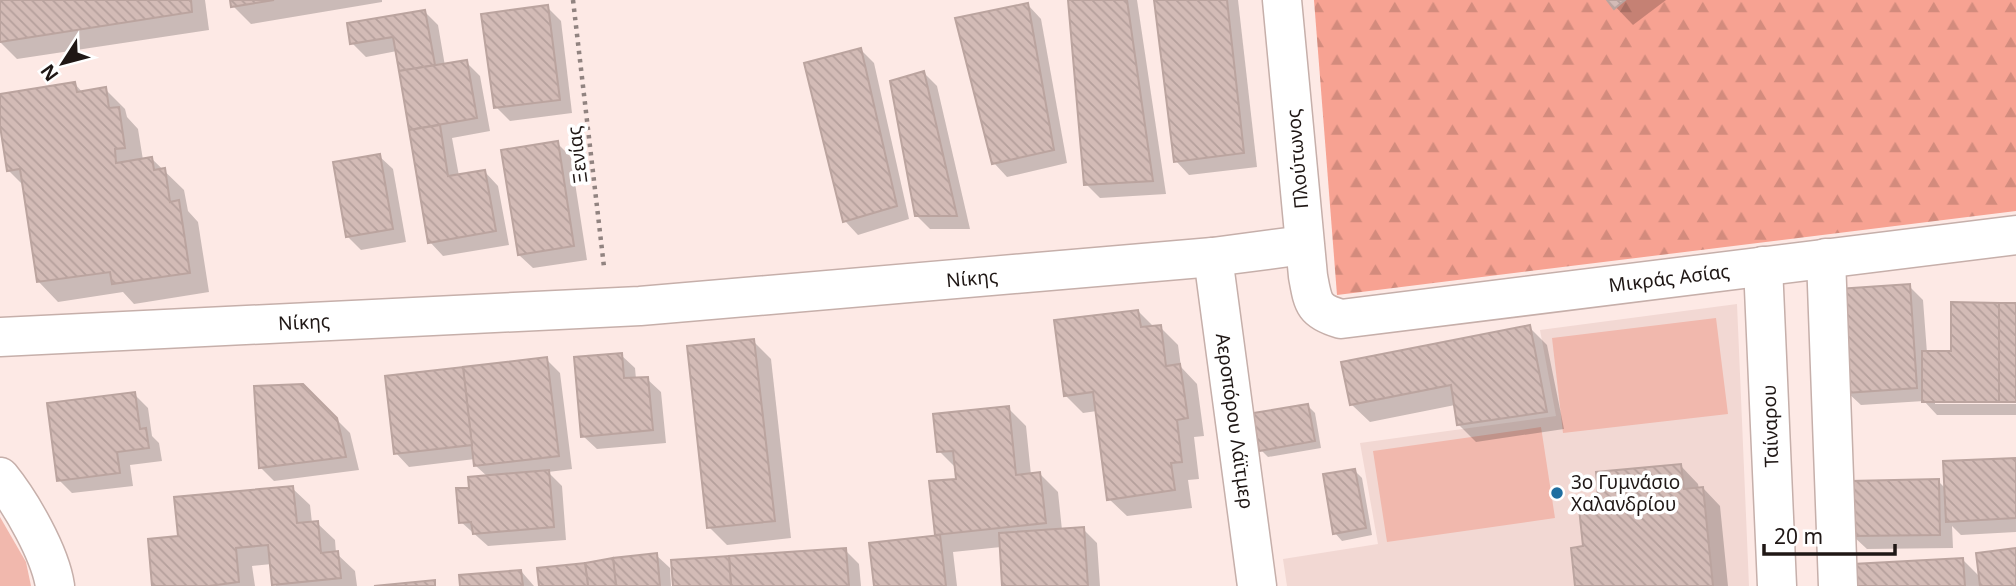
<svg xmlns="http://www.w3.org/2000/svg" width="2016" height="586" viewBox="0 0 2016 586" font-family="'Noto Sans',sans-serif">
<defs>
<pattern id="forest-firs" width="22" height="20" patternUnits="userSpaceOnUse" patternTransform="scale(1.75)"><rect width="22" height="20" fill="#f7a292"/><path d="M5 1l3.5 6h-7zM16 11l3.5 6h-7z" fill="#d38b7d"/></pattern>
<pattern id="building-back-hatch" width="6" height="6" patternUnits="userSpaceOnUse" patternTransform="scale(1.75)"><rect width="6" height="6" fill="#d3bbb6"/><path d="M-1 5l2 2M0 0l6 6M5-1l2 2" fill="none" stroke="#b5a09c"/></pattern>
</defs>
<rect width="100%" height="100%" fill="#fde9e5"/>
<path fill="#f2d8d3" d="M1737 304 1749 586H1287L1283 559 1378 544 1360 443 1556 416 1540 330Z"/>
<g fill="#f1b8ad">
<path d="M1716 318 1728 414 1563 433 1552 338Z"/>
<path d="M1541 427 1555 518 1387 542 1373 451Z"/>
<path d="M0 517 26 562 31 586H0Z"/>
</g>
<path fill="url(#forest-firs)" d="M1314 0H2016V211L1337 295Z"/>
<g fill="#0003">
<path d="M0 0H205L209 30 17 59 0 42Z"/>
<path d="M232 0H382V2L251 24 233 6Z"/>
<path d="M1070 0H1137L1166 194 1100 198 1086 184Z"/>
<path d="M1155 0H1238L1257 167 1189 175 1176 161Z"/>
<path d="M1609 0H1666L1633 25Z"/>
<path d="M1028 5 1041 19 1067 163 1007 177 994 163Z"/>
<path d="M547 7 561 21 572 113 510 121 496 107Z"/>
<path d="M424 11 438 25 445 66 466 62 480 76 490 131 452 138 459 176 485 172 498 186 509 245 443 256 430 242 397 51 366 57 352 43Z"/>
<path d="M861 50 874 63 909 219 858 235 845 221Z"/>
<path d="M924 73 937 86 970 229H930L916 215Z"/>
<path d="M75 84 83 93 105 89 125 109 127 117 138 129 143 160 152 159 184 190 188 211 198 222 209 292 134 304 123 292 58 302 38 281 24 186 8 170 0 114V96Z"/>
<path d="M557 143 571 157 587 260 533 268 519 255Z"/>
<path d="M379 156 393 169 406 242 361 250 347 236Z"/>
<path d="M1909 286 1923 300 1927 353H1953L2016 305V401L1935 400V404H2016V415H1937L1924 401 1861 405 1847 392Z"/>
<path d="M1138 311 1154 327H1160L1178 345 1181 367 1197 384 1204 436 1194 437 1199 479 1188 480 1192 508 1127 516 1109 499 1097 411 1083 413 1065 395Z"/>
<path d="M1529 327 1547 345 1564 429 1476 442 1458 424 1455 405 1370 422 1352 405Z"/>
<path d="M753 341 771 359 791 538 727 545 709 527Z"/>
<path d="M621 355 635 368 636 379H647L661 392 666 443 597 449 583 436Z"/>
<path d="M546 359 560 373 572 469 548 472 562 486 566 540 488 546 461 522 471 489 488 477 476 466 475 459 409 467 396 453Z"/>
<path d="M303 386 350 433 359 470 274 481 260 467Z"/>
<path d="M134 394 148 408 152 436 159 443 162 461 130 465 133 486 72 493 59 480Z"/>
<path d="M1308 406 1315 413 1321 448 1268 457 1261 450Z"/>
<path d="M1008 408 1026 426 1031 475 1040 474 1058 492 1062 530 1083 529 1097 543 1100 586H1004L1001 547 953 552 957 586H876L939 537 936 534 958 480 957 469 939 451Z"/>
<path d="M2016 460V532L1961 535 1952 526 1953 548 1867 549 1853 536 1938 481 1946 489Z"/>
<path d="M1681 466 1698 484 1699 489 1703 488 1720 506 1728 586H1577L1585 548 1600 499Z"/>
<path d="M1355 471 1362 478 1372 535 1342 541 1335 533Z"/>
<path d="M292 488 310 505 312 523H317L335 540 336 553 355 571 357 586H276L272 564 252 566 255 586H154L180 538Z"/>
<path d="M845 550 859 564 861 586H675Z"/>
<path d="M2016 550V586H1856L1962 559 1981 578Z"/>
<path d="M656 555 670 568 671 586H541Z"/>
<path d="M521 571 534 586H461Z"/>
</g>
<g fill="url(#building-back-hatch)" stroke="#bba49f" stroke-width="2">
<path d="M0 0H191L192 12 0 42Z"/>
<path d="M230 0H274L231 7Z"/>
<path d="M1068 0H1127L1153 181 1084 185Z"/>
<path d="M1154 0H1227L1244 153 1174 162Z"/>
<path d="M1607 0H1625L1614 9Z"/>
<path d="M1028 3 1054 150 992 164 955 18Z"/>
<path d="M548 5 560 100 494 108 481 14Z"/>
<path d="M425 10 435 65 399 71 393 37 350 44 347 23Z"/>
<path d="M861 48 897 206 843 222 804 63Z"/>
<path d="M467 60 477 118 409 130 399 71Z"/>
<path d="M924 71 957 216H915L890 81Z"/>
<path d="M75 82 77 92 106 87 109 108 119 107 125 148 115 149 116 163 152 157 154 170 165 168 170 202 179 200 190 273 112 284 110 272 37 282 20 169 7 171 0 126V94Z"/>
<path d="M440 125 448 176 485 170 496 231 428 243 409 130Z"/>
<path d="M558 141 574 246 518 255 501 150Z"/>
<path d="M380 154 393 229 346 237 333 162Z"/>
<path d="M1910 284 1917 388 1846 393 1838 289Z"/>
<path d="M1951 302 1999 303V402H1922V351H1951Z"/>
<rect x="1999" y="303" width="17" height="99"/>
<path d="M1138 310 1141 327 1161 325 1166 366 1180 364 1188 418 1177 420 1182 462 1171 463 1175 490 1107 500 1093 392 1064 396 1054 320Z"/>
<path d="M1530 325 1547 412 1457 425 1451 385 1350 405 1341 362Z"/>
<path d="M754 339 775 521 707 528 687 346Z"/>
<path d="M622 353 624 378 648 377 653 430 581 437 574 357Z"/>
<path d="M547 357 559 456 474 466 463 367Z"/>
<path d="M463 367 472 445 394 454 385 376Z"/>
<path d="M303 384 337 418 346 457 259 468 254 386Z"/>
<path d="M135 392 140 429 146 428 149 448 117 452 120 473 57 481 47 403Z"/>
<path d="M1308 404 1315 441 1259 451 1253 413Z"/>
<path d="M1009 406 1016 475 1040 472 1046 523 935 535 929 481 956 479 953 451 937 452 933 414Z"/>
<path d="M2016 458V518L1946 522 1943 461Z"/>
<path d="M1681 464 1684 489 1703 487 1713 586H1575L1571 548 1583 546 1578 499 1598 497 1596 472Z"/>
<path d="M1355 469 1366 528 1333 534 1323 474Z"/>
<path d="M549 470 554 527 473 534 471 522 459 523 456 488H469L468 477Z"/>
<path d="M1939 479 1940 535 1851 536 1850 481Z"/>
<path d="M293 486 297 523 318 521 321 553 338 551 341 578 272 585 268 545 236 548 239 582 209 586H152L148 539 178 536 174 497Z"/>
<path d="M1084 527 1088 586H1002L999 533Z"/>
<path d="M940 535 946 586H874L869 543Z"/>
<path d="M846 548 849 586H731L729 556Z"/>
<path d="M2016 548V586H1980L1976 553Z"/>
<path d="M657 553 660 586H616L613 558Z"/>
<path d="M729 556 731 586H673L671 560Z"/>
<path d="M613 558 616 586H588L585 563Z"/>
<path d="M1963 558 1965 586H1854L1853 564Z"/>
<path d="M585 563 588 586H539L537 568Z"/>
<path d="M521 570 523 586H460L459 575Z"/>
<path d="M435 580V586H374Z"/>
</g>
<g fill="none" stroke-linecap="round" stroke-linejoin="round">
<g stroke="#c6afaa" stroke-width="41">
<g id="minor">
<path d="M1282 0 1308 276C1313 303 1313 311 1341 319L2016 235"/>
<path d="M1213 257 1257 586"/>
<path d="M1826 258 1838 586"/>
<path d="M1763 266 1777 586"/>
<path d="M0 337 640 306 1213 257 1304 245"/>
<path d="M0 477C21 503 50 553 55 586"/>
</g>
</g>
<path stroke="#918380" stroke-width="4.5" stroke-dasharray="3.5 5" stroke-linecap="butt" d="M573 0 604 267"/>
<use href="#minor" stroke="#fff" stroke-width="38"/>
</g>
<circle fill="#1f6ea0" stroke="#fff" stroke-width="2.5" cx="1557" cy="493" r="7"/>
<g text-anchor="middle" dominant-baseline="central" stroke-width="7" stroke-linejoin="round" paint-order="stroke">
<g font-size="19" fill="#1f1715" stroke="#fff">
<text transform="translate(577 155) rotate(-97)">Ξενίας</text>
<text transform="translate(1297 159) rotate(-95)">Πλούτωνος</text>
<text transform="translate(972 278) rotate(-5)">Νίκης</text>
<text transform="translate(1669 278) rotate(-7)">Μικράς Ασίας</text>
<text transform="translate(304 322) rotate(-3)">Νίκης</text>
<text transform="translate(1235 421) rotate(82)">Αεροπόρου Λάϊτμερ</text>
<text transform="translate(1770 426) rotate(-92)">Ταίναρου</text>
</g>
<g font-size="19" fill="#1f1715" stroke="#fff" text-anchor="start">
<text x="1571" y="482">3ο Γυμνάσιο<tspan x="1571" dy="22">Χαλανδρίου</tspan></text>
</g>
</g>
<g transform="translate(63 63) rotate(234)" stroke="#ffffff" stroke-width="5" paint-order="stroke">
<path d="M0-5L12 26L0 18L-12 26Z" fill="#1f1715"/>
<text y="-10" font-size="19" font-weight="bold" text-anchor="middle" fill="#1f1715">N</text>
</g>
<path d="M1764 544v10h131v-10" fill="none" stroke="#1f1715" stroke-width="3.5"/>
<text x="1774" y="544" font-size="21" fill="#1f1715" stroke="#ffffff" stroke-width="5" paint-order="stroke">20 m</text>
</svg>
